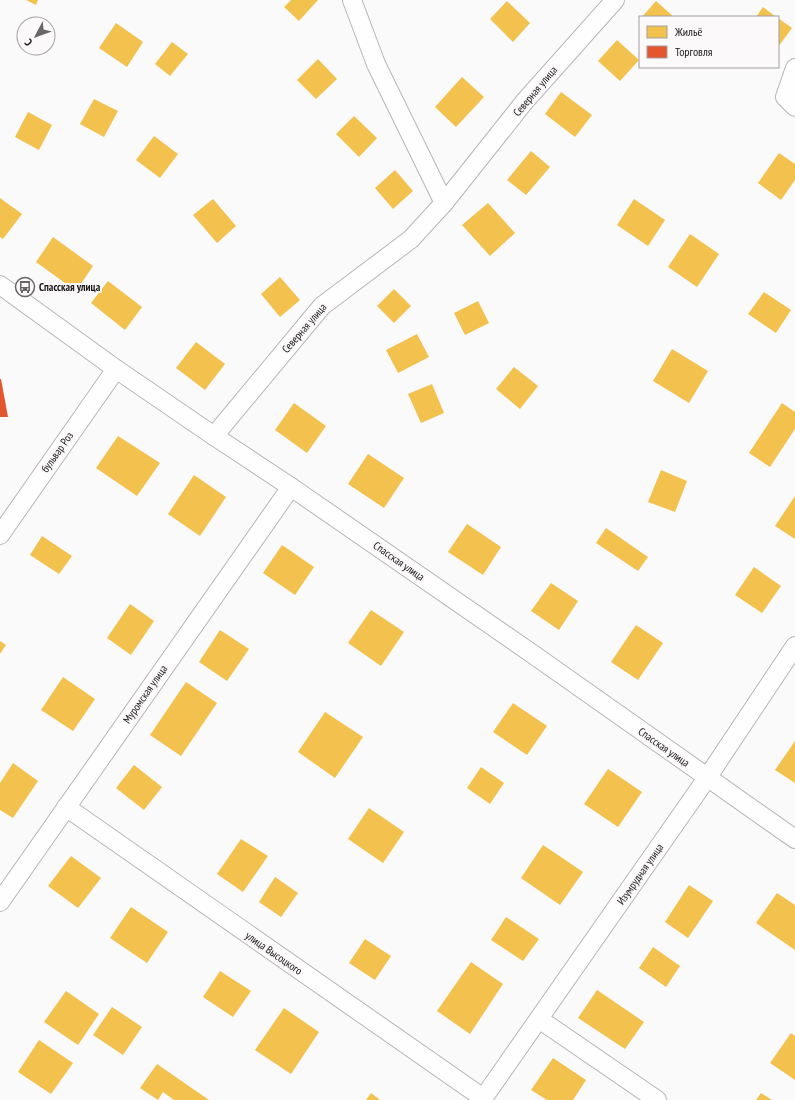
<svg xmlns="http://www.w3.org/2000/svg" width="795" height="1100" viewBox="0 0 795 1100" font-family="'PT Sans Narrow',sans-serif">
<rect width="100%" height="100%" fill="#fbfafb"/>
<g fill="#f2c14e">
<path d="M26 0H38L36 5Z"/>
<path d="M291 0H318L299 21 284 7Z"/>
<path d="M507 1 530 23 513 42 490 19Z"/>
<path d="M656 1 674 17H642Z"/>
<path d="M763 7 776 17H756Z"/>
<path d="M778 18 792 28 778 47Z"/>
<path d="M116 23 143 42 127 67 99 48Z"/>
<path d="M617 40 639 60 620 81 598 61Z"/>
<path d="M172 42 188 54 170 76 155 64Z"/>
<path d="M318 59 337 79 316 99 297 80Z"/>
<path d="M462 77 484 97 456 127 435 107Z"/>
<path d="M561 92 592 115 575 137 545 114Z"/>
<path d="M94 99 118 111 104 137 80 124Z"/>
<path d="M28 112 52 125 39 150 15 137Z"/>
<path d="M354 116 377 138 359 157 336 134Z"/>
<path d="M154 136 178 154 160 178 136 160Z"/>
<path d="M531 151 550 167 526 195 507 180Z"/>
<path d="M779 153 795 164V180L781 200 758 183Z"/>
<path d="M395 170 413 191 393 209 375 188Z"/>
<path d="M0 198 22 214 3 239 0 237Z"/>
<path d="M213 199 236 226 217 243 193 215Z"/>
<path d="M634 199 665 220 648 246 617 225Z"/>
<path d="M488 203 515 233 490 256 462 225Z"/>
<path d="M690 234 719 254 697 287 668 267Z"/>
<path d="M53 237 93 266 76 291 36 262Z"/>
<path d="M280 277 300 300 280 317 261 294Z"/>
<path d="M108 281 142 307 125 330 91 303Z"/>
<path d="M394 289 411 306 394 323 377 306Z"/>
<path d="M764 292 791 310 776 333 748 314Z"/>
<path d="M478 301 489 323 465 335 454 313Z"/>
<path d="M417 334 429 357 398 373 386 350Z"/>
<path d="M196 342 225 364 205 390 176 368Z"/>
<path d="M672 349 708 371 689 403 653 381Z"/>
<path d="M514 367 538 386 520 409 496 389Z"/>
<path d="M432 384 444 413 421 423 408 394Z"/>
<path d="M294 403 326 426 307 453 275 430Z"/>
<path d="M782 403 795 412V429L770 467 749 453Z"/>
<path d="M118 436 160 463 137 496 96 468Z"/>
<path d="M368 454 404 478 384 508 348 484Z"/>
<path d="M661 470 687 481 675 512 648 502Z"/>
<path d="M194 475 226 497 200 536 168 514Z"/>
<path d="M795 496V539L775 526Z"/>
<path d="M467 524 501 547 483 575 448 552Z"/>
<path d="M606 528 648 557 638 571 596 543Z"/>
<path d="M42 536 72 556 59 574 30 555Z"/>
<path d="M282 545 314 567 295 595 263 573Z"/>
<path d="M754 567 781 586 762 613 735 595Z"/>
<path d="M551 583 578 601 559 630 531 611Z"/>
<path d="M130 604 154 621 131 655 107 638Z"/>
<path d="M371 610 404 632 381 666 348 643Z"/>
<path d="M636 625 663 643 638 680 611 662Z"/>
<path d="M220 630 249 649 227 681 199 662Z"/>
<path d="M0 641 6 645 0 654Z"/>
<path d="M63 677 95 699 73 731 41 710Z"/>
<path d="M186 682 217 703 181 756 150 735Z"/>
<path d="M513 703 547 726 527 755 493 732Z"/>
<path d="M325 712 363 737 335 778 298 752Z"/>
<path d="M795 741V783L775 770Z"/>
<path d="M13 763 38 781 13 818 0 810V783Z"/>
<path d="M134 765 162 787 144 810 116 788Z"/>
<path d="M481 767 504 783 490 804 467 788Z"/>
<path d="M608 769 642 792 618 827 584 804Z"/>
<path d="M369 808 404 832 383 863 348 839Z"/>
<path d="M241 839 268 856 243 892 217 874Z"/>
<path d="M543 845 583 872 560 905 521 878Z"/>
<path d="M71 856 101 878 78 908 48 886Z"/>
<path d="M275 877 298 893 281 917 259 902Z"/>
<path d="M689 885 713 901 688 938 665 922Z"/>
<path d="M777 893 795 905V950L756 923Z"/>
<path d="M131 907 168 932 147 963 110 938Z"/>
<path d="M506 917 539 939 523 961 491 940Z"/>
<path d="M365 939 391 956 375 980 349 963Z"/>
<path d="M653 947 680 966 666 987 639 968Z"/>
<path d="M471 962 503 984 470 1034 437 1011Z"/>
<path d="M220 971 251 991 233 1017 203 997Z"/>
<path d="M597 990 644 1022 625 1049 578 1018Z"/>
<path d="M66 991 99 1014 78 1045 44 1022Z"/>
<path d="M112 1007 142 1027 123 1055 93 1035Z"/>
<path d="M284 1008 319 1032 291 1074 255 1050Z"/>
<path d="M791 1033 795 1036V1080L770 1063Z"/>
<path d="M39 1040 73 1063 51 1094 18 1072Z"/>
<path d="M553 1058 586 1080 573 1100H547L531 1090Z"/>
<path d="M157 1064 209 1100H174L163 1092 158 1100 140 1088Z"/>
<path d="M371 1093 380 1100H366Z"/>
<path d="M761 1093 772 1100H756Z"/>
</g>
<path fill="#e4572e" d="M0 379H1L8 417H0Z"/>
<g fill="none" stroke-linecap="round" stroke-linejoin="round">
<g stroke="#b7b6b7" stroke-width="20">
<g id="minor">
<path d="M795 68 785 97 795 107"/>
<path d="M444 203 525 101 615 0"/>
<path d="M0 285 116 369 214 436 291 487 534 655 795 839"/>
<path d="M214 436 322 306 411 239 444 203 376 64 352 0"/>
<path d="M0 535 116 369"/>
<path d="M66 807 483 1098"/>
<path d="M0 902 291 487"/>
<path d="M539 1019 657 1100"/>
<path d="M482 1100 707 778 795 646"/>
</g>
</g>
<use href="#minor" stroke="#fefefe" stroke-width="18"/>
</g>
<defs>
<g id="bus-ring" transform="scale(1)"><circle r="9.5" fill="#fcf9fb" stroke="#686667" stroke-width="1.5"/><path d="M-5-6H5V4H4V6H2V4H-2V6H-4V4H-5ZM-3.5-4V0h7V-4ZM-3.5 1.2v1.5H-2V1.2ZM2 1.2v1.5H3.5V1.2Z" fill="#686667"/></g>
</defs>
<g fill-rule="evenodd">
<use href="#bus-ring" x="25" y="287"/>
</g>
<g text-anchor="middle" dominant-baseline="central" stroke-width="4" stroke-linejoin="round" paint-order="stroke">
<g font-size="11" fill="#191718" stroke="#fcf9fb">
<text transform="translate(535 91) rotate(-50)">Северная улица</text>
<text transform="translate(304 328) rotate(-49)">Северная улица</text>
<text transform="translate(57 452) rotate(-55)">бульвар Роз</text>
<text transform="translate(399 561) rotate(35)">Спасская улица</text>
<text transform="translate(145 694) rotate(-55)">Муромская улица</text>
<text transform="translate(664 747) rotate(35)">Спасская улица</text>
<text transform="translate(640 874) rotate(-55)">Изумрудная улица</text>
<text transform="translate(274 953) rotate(35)">улица Высоцкого</text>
</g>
<g font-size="11" font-weight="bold" fill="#191718" stroke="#fcf9fb" text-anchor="start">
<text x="39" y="287">Спасская улица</text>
</g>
</g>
<rect x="639" y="16" width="140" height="52" fill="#fcf9fb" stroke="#a19fa0"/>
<rect x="647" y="26" width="20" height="12" fill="#f2c14e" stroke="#a19fa0"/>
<text x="675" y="36" font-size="12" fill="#191718">Жильё</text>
<rect x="647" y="46" width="20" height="12" fill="#e4572e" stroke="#a19fa0"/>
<text x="675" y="56" font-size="12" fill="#191718">Торговля</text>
<g transform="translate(36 36) rotate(229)"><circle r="19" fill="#fcf9fb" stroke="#a19fa0"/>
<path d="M0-3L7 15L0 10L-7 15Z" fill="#686667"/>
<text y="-6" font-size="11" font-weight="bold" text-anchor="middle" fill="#191718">С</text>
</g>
</svg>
